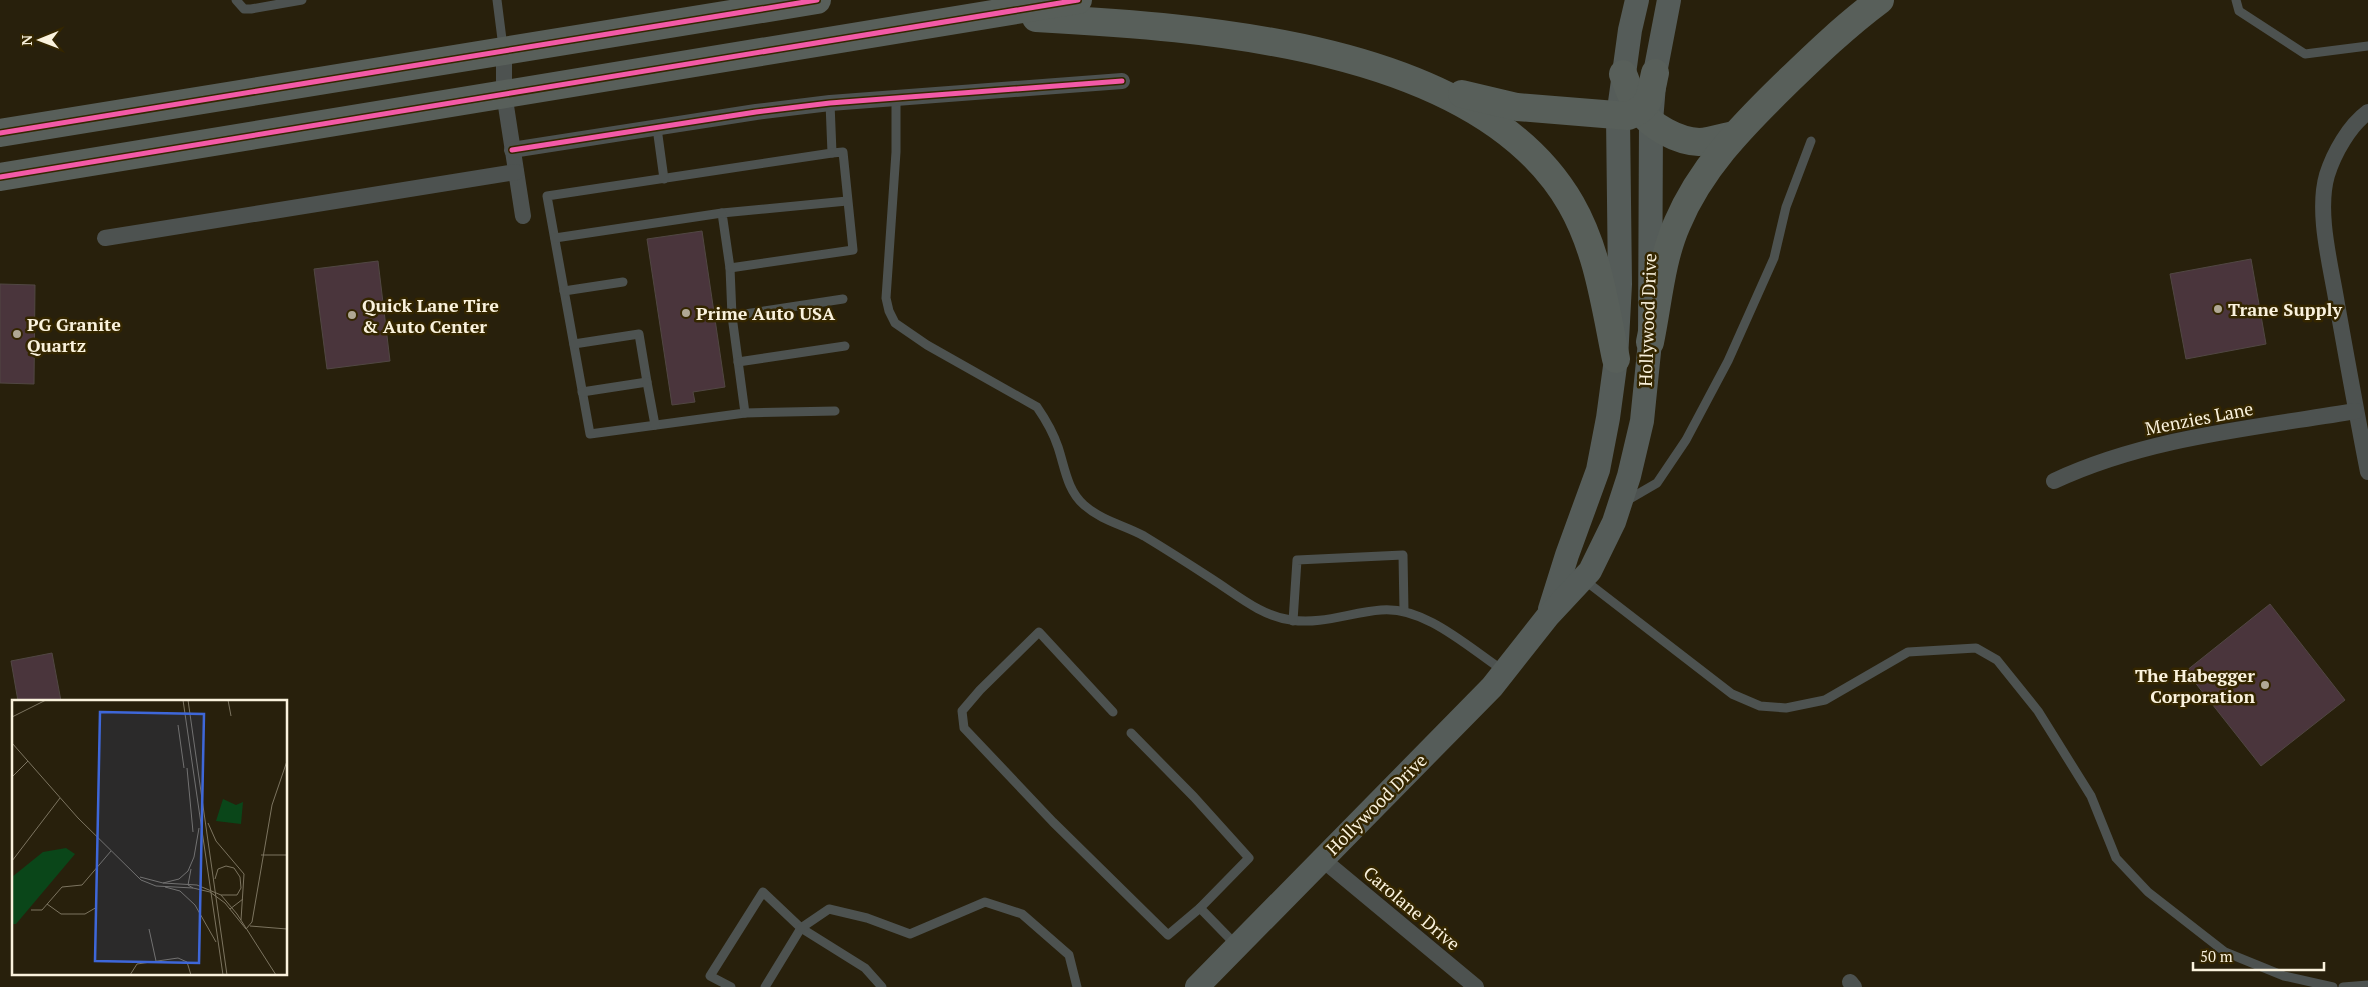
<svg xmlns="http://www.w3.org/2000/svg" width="2368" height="987" viewBox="0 0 2368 987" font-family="'PT Serif',serif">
<rect width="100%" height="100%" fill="#28200c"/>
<g fill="#4a353c" stroke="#514743">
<path d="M702 231 725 387 693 392 695 402 672 405 647 239Z"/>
<path d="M2251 259 2266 344 2186 359 2170 274Z"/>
<path d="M378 261 390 361 327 369 314 269Z"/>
<path d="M0 284 35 285 34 384 0 383Z"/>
<path d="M2270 604 2345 700 2261 766 2186 671Z"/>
<path d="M52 653 61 701H18L11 661Z"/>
</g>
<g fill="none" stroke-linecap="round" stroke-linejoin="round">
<g stroke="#4d5250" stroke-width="9">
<path d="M236 0 244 9H251L302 0"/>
<path d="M497 0 503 47"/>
<path d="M2236 0 2239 11 2305 54 2368 46"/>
<path d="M896 99V152L886 298 889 311 895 323 927 345 1037 407C1046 420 1053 432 1058 447 1065 468 1067 490 1084 505 1102 521 1124 525 1144 536 1167 550 1189 564 1212 579 1237 595 1261 616 1291 620 1321 625 1352 612 1381 610 1425 606 1469 648 1504 671"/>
<path d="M830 103 832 153 547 196 590 434 745 413 732 316 730 268 722 213 847 201"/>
<path d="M657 128 664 179"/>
<path d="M555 238 722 213"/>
<path d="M730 268 853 250 843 152 832 153"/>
<path d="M564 291 623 282"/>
<path d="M732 316 843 299"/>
<path d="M574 344 639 334 647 382 582 392"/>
<path d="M738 362 845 346"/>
<path d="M647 382 655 425"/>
<path d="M745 413 835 411"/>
<path d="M1626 501 1657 483 1686 440 1728 361 1774 258 1786 207 1811 141"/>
<path d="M1583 579 1732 694 1760 706 1786 708 1825 700 1908 652 1976 648 1997 660 2038 711 2091 796 2116 858 2148 892 2225 952 2284 976 2333 987"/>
<path d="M1293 621 1297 560 1403 555 1404 611"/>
<path d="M1113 712 1039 632 980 690 962 711 964 728 1053 822 1168 935 1200 908 1237 946"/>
<path d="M1131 733 1194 797 1249 858 1200 908"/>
<path d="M731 987 710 976 763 892 801 928 865 968 882 987"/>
<path d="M765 987 801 928 829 909 867 918 910 934 985 902 1022 914 1069 955 1077 987"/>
<path d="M2343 987 2368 985"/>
</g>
<g stroke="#4d5250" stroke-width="16">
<path d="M504 50V93L523 216"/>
<path d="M2368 112C2349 126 2334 153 2327 175 2316 213 2331 266 2337 304 2347 360 2357 416 2368 472"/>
<path d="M512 150 756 112 830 103 1122 81"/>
<path d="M105 238 516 172"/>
<path d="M2054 481C2148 437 2254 428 2356 411"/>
<path d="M1322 859 1476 987"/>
<path d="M1850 982 1854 987"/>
</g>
<g stroke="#555c59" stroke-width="24">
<path d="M1550 609 1567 555 1598 470 1608 418 1616 359 1620 284 1618 117 1630 30 1637 0"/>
<path d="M1197 987 1492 687 1548 616 1590 571 1614 522 1629 476 1642 421 1650 342 1651 121 1655 73 1669 0"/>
</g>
<g stroke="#585f5a" stroke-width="28">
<path d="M1036 18C1200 27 1479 44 1571 204 1598 251 1605 306 1616 359"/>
<path d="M1623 74C1628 86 1631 98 1639 109 1651 127 1678 141 1699 142 1710 142 1723 137 1734 135"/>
<path d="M1462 94 1517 107 1628 116C1651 108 1650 95 1655 73"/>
<path d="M0 133 817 0"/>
<path d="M0 177 1078 0"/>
<path d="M1650 342C1658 304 1661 260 1677 224 1700 169 1741 127 1783 86 1814 56 1845 26 1880 0"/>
</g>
<g stroke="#342600" stroke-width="8">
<g id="cycleway">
<path d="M0 133 817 0"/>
<path d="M512 150 756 112 830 103 1122 81"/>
<path d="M0 177 1078 0"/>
</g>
</g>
<use href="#cycleway" stroke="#f35aa7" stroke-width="5"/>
</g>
<g fill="#b0a894" stroke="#342600" stroke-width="2">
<circle cx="2218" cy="309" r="5"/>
<circle cx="686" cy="313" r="5"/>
<circle cx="352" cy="315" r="5"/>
<circle cx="17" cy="334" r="5"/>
<circle cx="2265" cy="685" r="5"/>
</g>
<g text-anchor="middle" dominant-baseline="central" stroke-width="5" stroke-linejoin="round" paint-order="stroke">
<g font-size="18" font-weight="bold" fill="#faf2dd" stroke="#342600" text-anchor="start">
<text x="362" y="305">Quick Lane Tire<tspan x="362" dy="21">&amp; Auto Center</tspan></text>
<text x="2228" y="309">Trane Supply</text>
<text x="696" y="313">Prime Auto USA</text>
<text x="27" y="324">PG Granite<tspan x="27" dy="21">Quartz</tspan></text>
<text x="2255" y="675" text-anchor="end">The Habegger<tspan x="2255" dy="21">Corporation</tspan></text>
</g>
<g font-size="18" fill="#faf2dd" stroke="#342600">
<text transform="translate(1647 320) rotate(-88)">Hollywood Drive</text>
<text transform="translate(2199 418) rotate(-11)">Menzies Lane</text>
<text transform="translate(1376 804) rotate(-45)">Hollywood Drive</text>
<text transform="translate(1412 908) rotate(40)">Carolane Drive</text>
</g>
</g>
<g transform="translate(12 700)">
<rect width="275" height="275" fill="#28200c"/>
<path d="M211 99 224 105 231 102 229 124 204 121ZM54 148 63 154 4 224H0V177L31 152Z" fill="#0a4619"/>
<path fill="none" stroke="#7c7460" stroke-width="1" d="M171 0 211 275M176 0 215 275M216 0 219 16M0 17 34 0M166 25 172 68M0 43 66 118 129 180 144 186 181 188 198 192 213 203 234 229M175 68 181 132M0 77 16 61M196 123 204 141 232 174 229 220M249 155H275M0 161 48 98M179 169 176 185 181 188M128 177 151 183 185 185 209 195 225 214 264 275M203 179 206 169 214 166 222 168 228 177 229 188 225 195H209M151 183 167 179 176 171 182 157 187 128M153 187 168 191 183 205 204 242M35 204 49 214H73L85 207M218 209 231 199M19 210H30L50 187 70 185 99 151M238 226 275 229M137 229 144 261M234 229 240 222 260 105 275 61M118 275 125 264 166 258 175 262 179 275"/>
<path fill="#3e67d9" fill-opacity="0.15" stroke="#3e67d9" stroke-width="2.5" d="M88 12 192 14 187 263 83 261Z"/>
<rect width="275" height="275" fill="none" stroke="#faf2dd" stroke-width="2.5"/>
</g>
<g transform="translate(40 40) rotate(269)" stroke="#342600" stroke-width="4" paint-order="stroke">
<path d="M0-4L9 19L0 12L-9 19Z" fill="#faf2dd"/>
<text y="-8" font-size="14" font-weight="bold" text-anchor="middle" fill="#faf2dd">N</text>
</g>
<path d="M2193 962v8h131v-8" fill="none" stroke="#faf2dd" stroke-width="2.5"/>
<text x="2200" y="962" font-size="15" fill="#faf2dd" stroke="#342600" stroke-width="4" paint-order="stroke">50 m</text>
</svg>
